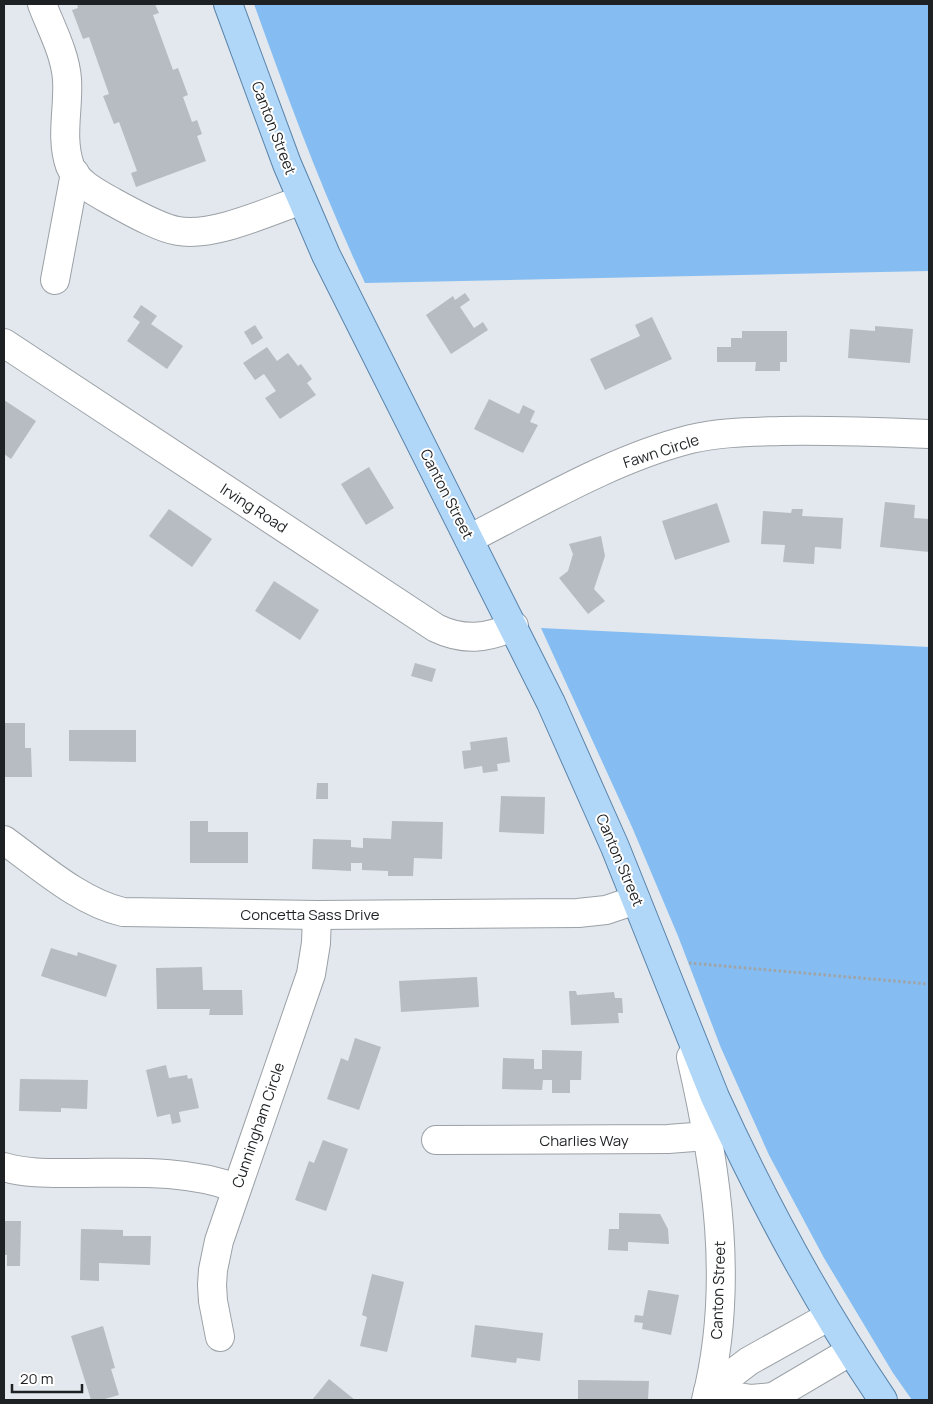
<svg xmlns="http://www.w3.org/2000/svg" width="933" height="1404" viewBox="0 0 933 1404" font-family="Manrope,sans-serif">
<rect width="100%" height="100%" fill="#e2e8ed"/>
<g fill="#85bdf2">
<path d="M254 4H929V271L365 283C322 191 288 99 254 4Z"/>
<path d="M541 628 929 647V1400H912L893 1373 824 1258 769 1155 721 1048 678 936 632 827Z"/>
</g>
<g fill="#b6bcc1">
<path d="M77 4H155L159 13 153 15 173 70 178 68 188 95 183 97 192 122 197 120 202 134 197 136 206 161 136 187 131 173 137 171 119 122 114 124 103 96 109 94 89 37 83 39 72 10 78 8Z"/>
<path d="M465 293 470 300 460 307 474 328 483 322 488 330 451 354 426 315 453 296 455 300Z"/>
<path d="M141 305 157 316 151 324 183 346 167 369 127 341 140 322 133 317Z"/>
<path d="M652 317 672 359 605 390 590 359 640 336 635 325Z"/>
<path d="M255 325 263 338 252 345 244 332Z"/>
<path d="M875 326 913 329 910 363 848 358 850 329 875 331Z"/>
<path d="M742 331H787V362H780V371H755L756 362H717V347H731V338H742Z"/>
<path d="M267 347 277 361 288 353 298 366 301 364 312 379 307 383 316 395 280 419 265 398 276 391 264 374 255 380 243 363Z"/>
<path d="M489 399 519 414 523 405 535 411 530 422 538 425 523 453 474 429Z"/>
<path d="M4 400 36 421 11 459 4 454Z"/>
<path d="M369 467 394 508 366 525 341 484Z"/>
<path d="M885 502 915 505 914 518 929 519V552L880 547Z"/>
<path d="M717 503 730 542 675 560 662 521Z"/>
<path d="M169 509 212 539 192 567 149 536Z"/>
<path d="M792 509H803L802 516 843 518 841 549 815 547 814 564 783 562 785 545 761 544 763 511 791 513Z"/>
<path d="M601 536 605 556 594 589 605 601 588 614 559 578 568 571 573 554 569 544Z"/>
<path d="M274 581 319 610 300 640 255 611Z"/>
<path d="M415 663 436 669 432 682 411 676Z"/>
<path d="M4 723H25V748H31L32 777H4Z"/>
<path d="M69 730H136V762L69 761Z"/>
<path d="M507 737 510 762 497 764 498 771 483 773 482 766 464 769 462 751 471 750 470 742Z"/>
<path d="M317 783H328V799H316Z"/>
<path d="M501 796 545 797 544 834 499 832Z"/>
<path d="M190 821H208V832H248V863H190Z"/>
<path d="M392 821 443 822 442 859 414 858 413 876H388V871L362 870V863H351V871L312 869 313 839 351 840V847L363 848V838L391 839Z"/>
<path d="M51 948 77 956 78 952 117 965 106 997 41 976Z"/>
<path d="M202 967 203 990H242L243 1015H209L210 1009H157L156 968Z"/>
<path d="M477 977 479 1007 401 1012 399 981Z"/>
<path d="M569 991H576L577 995 614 992 615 998H622L623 1013H618L619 1023 571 1025Z"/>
<path d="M355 1038 381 1047 359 1110 327 1099 341 1058 348 1061Z"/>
<path d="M542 1050 582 1051 581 1080H570V1093H552V1080H543L542 1090 502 1089 503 1058 534 1059V1069H542Z"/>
<path d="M166 1065 169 1078 187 1075 188 1079 192 1078 199 1108 179 1112 181 1122 172 1124 170 1114 157 1117 146 1070Z"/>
<path d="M20 1079 88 1080 87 1109 61 1108V1112L19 1111Z"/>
<path d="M323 1140 348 1149 326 1211 295 1200 309 1161 314 1163Z"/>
<path d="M619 1213 660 1214 668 1229 669 1244 628 1242V1251L608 1250 609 1229H619Z"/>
<path d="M4 1221H21L20 1266H7V1255H4Z"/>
<path d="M81 1229 123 1230V1236H151L150 1265 99 1263V1281L80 1280Z"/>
<path d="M372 1274 404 1282 387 1352 360 1346 367 1317 362 1315Z"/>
<path d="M648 1290 679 1295 671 1335 642 1329 643 1323 634 1322 635 1315 643 1316Z"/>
<path d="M475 1325 543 1333 540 1361 517 1358 516 1363 471 1357Z"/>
<path d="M103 1326 115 1368 111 1369 119 1395 101 1400H91L71 1336Z"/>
<path d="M329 1379 355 1400H312Z"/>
<path d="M578 1380 649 1381 648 1400H578Z"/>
</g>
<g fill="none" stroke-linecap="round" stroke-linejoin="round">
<g stroke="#9ba1a6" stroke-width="30">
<g id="minor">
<path d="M42 4C51 28 65 53 67 79 69 108 60 137 70 166 77 183 97 193 113 202 130 211 159 228 178 231 214 237 267 212 302 200"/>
<path d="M55 280 75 173"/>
<path d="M4 343 436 628C463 641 487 639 514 626"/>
<path d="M469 539C539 503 615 458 691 439 720 432 751 432 781 431 831 430 880 432 929 434"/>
<path d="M4 840C40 866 80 902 123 912L317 915 578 913 606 910 636 900"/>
<path d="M691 1057C717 1169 735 1287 706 1400"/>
<path d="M436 1140 668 1139 707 1136 724 1131"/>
<path d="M4 1167C27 1174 52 1173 76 1173 130 1173 185 1169 236 1188"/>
<path d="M220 1337 213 1301 212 1285 213 1270 219 1241 311 974 316 943 317 915"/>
<path d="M708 1392 749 1361 828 1317"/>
<path d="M708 1392 751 1399 773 1397"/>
<path d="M768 1400 851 1351"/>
</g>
</g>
<g stroke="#5a84ab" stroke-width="30">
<path id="major" d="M228 4 287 164 326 255 551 703 615 847 715 1097C763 1202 818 1304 883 1400"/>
</g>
<path stroke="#9fa4a8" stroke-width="3" stroke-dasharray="2.5 2.5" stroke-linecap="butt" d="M689 963 929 984"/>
<use href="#minor" stroke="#fff" stroke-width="28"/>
<use href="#major" stroke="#b0d6f8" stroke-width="28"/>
</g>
<g text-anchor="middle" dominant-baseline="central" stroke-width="4" stroke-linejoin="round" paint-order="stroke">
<g font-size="15" fill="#1e2123" stroke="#fff">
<text transform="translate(274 128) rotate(69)">Canton Street</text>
<text transform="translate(661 451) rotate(-18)">Fawn Circle</text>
<text transform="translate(447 494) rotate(63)">Canton Street</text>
<text transform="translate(254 508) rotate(33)">Irving Road</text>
<text transform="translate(620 860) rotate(67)">Canton Street</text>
<text x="310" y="914">Concetta Sass Drive</text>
<text transform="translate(258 1125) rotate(-71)">Cunningham Circle</text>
<text x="584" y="1140">Charlies Way</text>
<text transform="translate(718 1290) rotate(-88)">Canton Street</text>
</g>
</g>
<rect width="933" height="1404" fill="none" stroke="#1e2123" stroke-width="10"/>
<path d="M12 1384v8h70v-8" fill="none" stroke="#1e2123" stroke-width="2.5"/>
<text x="20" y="1384" font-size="15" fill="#1e2123" stroke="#ffffff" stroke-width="4" paint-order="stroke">20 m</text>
</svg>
